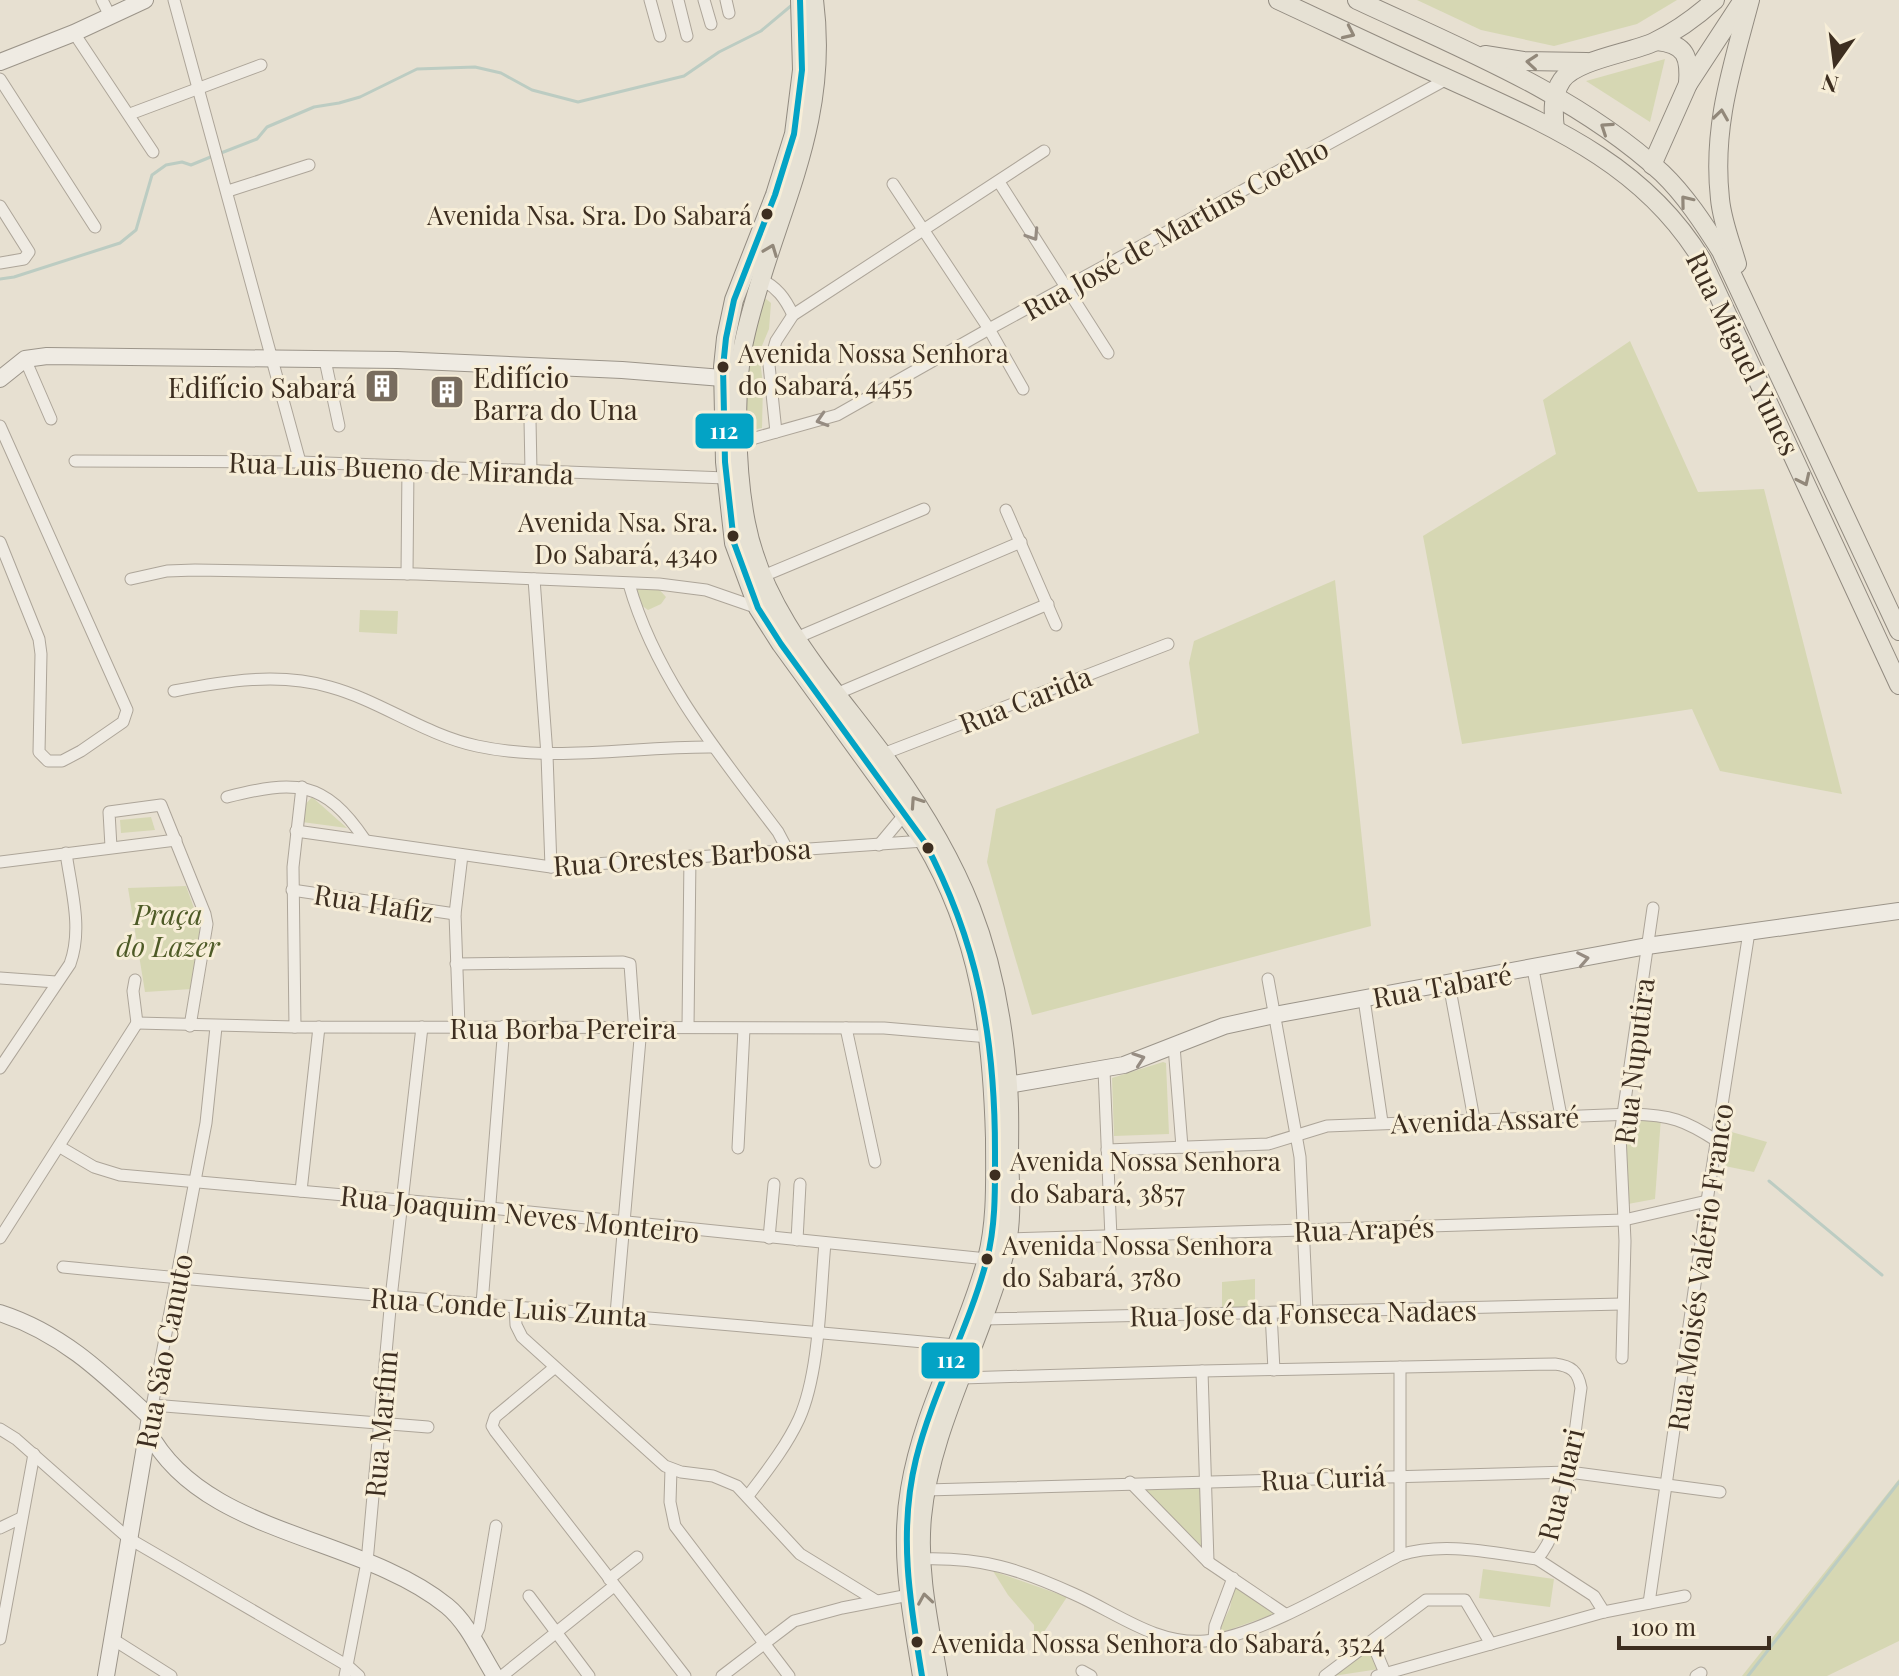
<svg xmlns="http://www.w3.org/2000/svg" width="1899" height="1676" viewBox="0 0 1899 1676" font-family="'Playfair Display',serif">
<rect width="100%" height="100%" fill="#e7e0d1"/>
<g fill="#d6d7b3">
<path d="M1417 0H1677L1637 24 1554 46 1481 30Z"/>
<path d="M1665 59 1650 122 1586 81Z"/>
<path d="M761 295 771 303 769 329 759 353 763 384 762 428 743 432 745 380Z"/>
<path d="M1630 341 1698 492 1764 489 1842 794 1720 771 1692 709 1462 744 1423 536 1556 454 1543 400Z"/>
<path d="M1335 580 1371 926 1032 1015 987 862 996 809 1199 733 1189 663 1194 641Z"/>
<path d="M633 586H656L666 597 661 604 648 610 637 602Z"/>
<path d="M360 610 398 611 397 634 359 632Z"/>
<path d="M312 797 347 828 302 822 303 807Z"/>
<path d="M151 817 155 830 121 833 120 820Z"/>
<path d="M186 886 201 927 192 989 145 992 128 888Z"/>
<path d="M1163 1062 1166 1063 1169 1134 1114 1136 1112 1078Z"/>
<path d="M1629 1117 1661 1118 1655 1199 1628 1204 1625 1125Z"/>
<path d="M1721 1129 1767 1142 1754 1172 1715 1164Z"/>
<path d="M1255 1279V1306L1222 1309V1282Z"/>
<path d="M1899 1479V1641L1827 1676H1742Z"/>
<path d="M1203 1484V1553L1138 1487Z"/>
<path d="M1483 1569 1554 1579 1550 1607 1479 1598Z"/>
<path d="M993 1571 1067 1597 1044 1632 1034 1640V1625L1008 1595Z"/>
<path d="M1235 1583 1277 1613 1217 1634 1230 1608Z"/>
<path d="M1370 1649 1379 1669 1333 1676Z"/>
</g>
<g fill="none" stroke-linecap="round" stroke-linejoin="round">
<g stroke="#bcccc2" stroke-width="3">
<path d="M221 153 257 139 267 127 314 107 339 103 360 97 417 69 475 67 501 73 532 90 578 102 684 76 719 52 761 31 792 5"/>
<path d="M0 279 14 277 120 243 136 230 152 175 166 165 182 162 191 165 213 156"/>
<path d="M1769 1181 1882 1275"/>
<path d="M1748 1676 1899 1482"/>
</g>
<g stroke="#ada599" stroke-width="13">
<g id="street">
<path d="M102 0 110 16"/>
<path d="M174 0 300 462"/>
<path d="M650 0 660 36"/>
<path d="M678 0 687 36"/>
<path d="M704 0 711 24"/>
<path d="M726 0 729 13"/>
<path d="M74 33 153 152"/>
<path d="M0 79 95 227"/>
<path d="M130 114 261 65"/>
<path d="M999 182 1108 353"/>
<path d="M893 184 989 329 1023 389"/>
<path d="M228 191 309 165"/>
<path d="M0 206 29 252 24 259 0 263"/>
<path d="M760 279C777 287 785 298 793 315"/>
<path d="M25 359 51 419"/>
<path d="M325 360 339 426"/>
<path d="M530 420 531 471"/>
<path d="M0 426 127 710 123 722 81 751 62 761H48L39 752 41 654 39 639 0 542"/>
<path d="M776 432 769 365 776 341 793 315 1044 151"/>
<path d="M734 444 837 415 989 329 1447 79"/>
<path d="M75 461 300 462 726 478"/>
<path d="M1006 510 1056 625"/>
<path d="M407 574 408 466"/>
<path d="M761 577 924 509"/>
<path d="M131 579 167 571 195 570 417 574 659 584 706 590 758 608"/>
<path d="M534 579 547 755 551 867"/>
<path d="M629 584C656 679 720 755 778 832L787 849"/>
<path d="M796 638 1021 542"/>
<path d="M174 691C225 681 279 672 330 687 381 701 425 735 477 746 555 763 635 746 714 747"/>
<path d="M836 694 1048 604"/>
<path d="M883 754 1168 644"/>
<path d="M227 797C295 780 324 779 365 840"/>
<path d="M296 831 551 867 924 841"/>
<path d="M879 845 904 815"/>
<path d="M111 847 109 812 161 805 205 914 207 924 190 1026"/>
<path d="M0 862 176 840"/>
<path d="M292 890 455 914"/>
<path d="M456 964 623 962 630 964 634 1020 640 1039 616 1314"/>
<path d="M1533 969 1561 1116"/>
<path d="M0 978 56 982"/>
<path d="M1268 979 1300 1157 1307 1312"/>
<path d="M135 980 133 991 137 1023"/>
<path d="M1449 984 1474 1119"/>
<path d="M1364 999 1382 1122"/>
<path d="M137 1023 295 1027 884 1028 989 1037"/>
<path d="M295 1027 293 867 302 787"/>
<path d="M459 1027 455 914 462 855"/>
<path d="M688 1027 690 856"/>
<path d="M846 1028 875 1162"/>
<path d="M1174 1046 1182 1147"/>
<path d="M0 1068 70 964C83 929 71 889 66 853"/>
<path d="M1104 1070 1111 1238"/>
<path d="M60 1147 94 1167 120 1175 490 1208 987 1259"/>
<path d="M738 1148 744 1029"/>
<path d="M1107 1150 1268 1144 1327 1126 1632 1114C1670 1115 1685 1120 1717 1141"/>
<path d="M301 1191 319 1027"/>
<path d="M0 1238 137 1023"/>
<path d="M769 1238 774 1184"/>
<path d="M1008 1239 1624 1220 1707 1201"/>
<path d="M797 1240 800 1184"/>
<path d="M63 1267C360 1296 658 1317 956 1345"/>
<path d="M482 1304 504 1026"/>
<path d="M515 1306 516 1325 522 1337 665 1466 681 1472 713 1476 737 1486 800 1554 875 1600"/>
<path d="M1271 1313 1274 1370"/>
<path d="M983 1319 1622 1304"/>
<path d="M1622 1358 1625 1241 1620 1135 1653 908"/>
<path d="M1400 1367V1555"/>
<path d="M554 1368 495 1417 492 1426 495 1431 685 1676"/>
<path d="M1202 1371 1208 1562"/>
<path d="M152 1405 428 1427"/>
<path d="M150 1417 206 1123 216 1027"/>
<path d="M0 1429 16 1439 128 1538 348 1666 359 1676"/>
<path d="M671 1469 670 1502 675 1526 789 1676"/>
<path d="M1130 1482 1208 1562 1285 1614"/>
<path d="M926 1490 1569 1472 1720 1492"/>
<path d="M748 1496C766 1472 786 1447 799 1419 820 1372 820 1296 825 1243"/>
<path d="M0 1528 21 1518"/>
<path d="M921 1559C981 1557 1020 1569 1074 1594 1117 1613 1156 1645 1205 1641 1259 1637 1350 1581 1400 1555 1444 1541 1492 1553 1537 1559 1568 1525 1574 1434 1581 1388 1578 1371 1571 1366 1555 1364L1202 1371 962 1378"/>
<path d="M1537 1559 1594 1596 1604 1612"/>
<path d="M609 1579 637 1557"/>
<path d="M529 1596 589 1676"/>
<path d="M1649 1603 1707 1201 1749 932"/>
<path d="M111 1638 171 1676"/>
<path d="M0 1639 34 1454"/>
<path d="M473 1640 479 1628 496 1526"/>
<path d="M1214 1640 1215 1626 1233 1578"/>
<path d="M1372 1642 1385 1673"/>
<path d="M1082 1671 1091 1676"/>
<path d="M345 1676 367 1562 391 1298 422 1027"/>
<path d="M502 1676 614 1586"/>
<path d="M722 1676 794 1621 842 1608 909 1595"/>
<path d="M1325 1676 1426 1600H1465L1491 1644"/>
<path d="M1377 1676 1604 1612 1685 1596"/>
<path d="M1696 1676 1701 1673"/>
</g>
</g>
<g stroke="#9c958a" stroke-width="18">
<g id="secondary">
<path d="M0 62 74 33 145 0"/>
<path d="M0 379 25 359 47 356 397 360 622 370 735 379"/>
<path d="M996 1087 1124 1065 1224 1026 1274 1015 1647 946 1899 911"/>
<path d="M0 1313C62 1333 103 1373 150 1417L106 1676"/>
<path d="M148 1431C203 1536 360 1535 447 1606 468 1623 481 1654 495 1676"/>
</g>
</g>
<g stroke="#928b80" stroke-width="20">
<g id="primary">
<path d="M800 0 802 70 794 134 775 195 734 300 726 338 723 367 725 462 734 543 758 608 781 644 924 841C980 935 992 1031 995 1138 995 1179 997 1219 987 1259 966 1337 923 1409 910 1489 899 1552 912 1614 922 1676"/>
<path d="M814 0C831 129 772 217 745 337 733 387 736 472 746 523 763 612 827 680 880 751 961 860 999 949 1008 1086 1010 1109 1009 1133 1009 1157 1010 1183 1012 1211 1008 1237 1005 1259 995 1284 988 1305 964 1374 929 1443 922 1517 917 1571 929 1623 938 1676"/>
<path d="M1278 0C1334 26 1388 52 1444 77 1544 123 1642 161 1702 260L1899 685"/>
<path d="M1357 0C1460 48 1578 95 1662 173 1685 195 1704 224 1721 251L1899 631"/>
<path d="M1657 41C1686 44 1690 57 1688 84"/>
<path d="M1485 55 1523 61 1587 62"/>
<path d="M1555 129C1553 113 1552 94 1562 80 1576 60 1630 53 1654 42 1677 31 1696 17 1715 0"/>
<path d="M1652 165 1688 84 1743 0"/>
<path d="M1737 264C1731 243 1722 221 1720 199 1712 127 1732 68 1750 0"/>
</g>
</g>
<use href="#street" stroke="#efebe3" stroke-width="11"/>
<use href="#secondary" stroke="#efebe3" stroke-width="16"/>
<use href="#primary" stroke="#e6e1d4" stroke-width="18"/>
<g stroke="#f7eed8" stroke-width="12">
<path id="bus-1" d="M800 0 802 70 794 134 775 195 734 300 726 338 723 367 725 462 734 543 758 608 781 644 924 841C978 942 995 1037 995 1151 995 1187 996 1224 987 1259 969 1328 933 1391 916 1459 898 1532 910 1603 922 1676"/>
</g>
<use href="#bus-1" stroke="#03a3c5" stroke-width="6"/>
</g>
<defs><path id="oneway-chevron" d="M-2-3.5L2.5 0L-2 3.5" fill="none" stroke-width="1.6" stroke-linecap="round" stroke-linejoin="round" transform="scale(2)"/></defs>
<g stroke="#92887a">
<use href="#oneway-chevron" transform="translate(1349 33) rotate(25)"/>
<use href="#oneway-chevron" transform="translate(1532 62) rotate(-175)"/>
<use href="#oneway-chevron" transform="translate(1721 115) rotate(-82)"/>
<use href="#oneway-chevron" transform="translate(1606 128) rotate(-146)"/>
<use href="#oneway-chevron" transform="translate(1686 201) rotate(-129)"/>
<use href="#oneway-chevron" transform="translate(771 250) rotate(-69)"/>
<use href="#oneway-chevron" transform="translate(1804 480) rotate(65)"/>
<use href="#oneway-chevron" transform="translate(916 802) rotate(-124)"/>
<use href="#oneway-chevron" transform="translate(925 1599) rotate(-99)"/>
</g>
<g stroke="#968c82">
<use href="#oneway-chevron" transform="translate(1033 235) rotate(57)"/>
<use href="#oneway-chevron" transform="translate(822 420) rotate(163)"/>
<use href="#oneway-chevron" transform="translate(1583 959) rotate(-11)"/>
<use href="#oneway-chevron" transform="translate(1139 1059) rotate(-19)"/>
</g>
<defs>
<g id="building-square" transform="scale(1.8)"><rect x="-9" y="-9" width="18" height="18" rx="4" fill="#786c5e" stroke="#f7eed8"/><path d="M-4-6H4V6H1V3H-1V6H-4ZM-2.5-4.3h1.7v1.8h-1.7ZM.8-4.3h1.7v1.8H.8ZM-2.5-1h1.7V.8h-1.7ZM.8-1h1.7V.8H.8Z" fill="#fff"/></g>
</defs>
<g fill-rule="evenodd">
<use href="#building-square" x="382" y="386"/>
<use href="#building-square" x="447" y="392"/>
</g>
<g fill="#3d2e20" stroke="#f7eed8" stroke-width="3">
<circle cx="767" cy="214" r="7"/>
<circle cx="723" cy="367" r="7"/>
<circle cx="733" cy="536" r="7"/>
<circle cx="928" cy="848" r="7"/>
<circle cx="995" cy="1175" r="7"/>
<circle cx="987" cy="1259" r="7"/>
<circle cx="917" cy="1642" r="7"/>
</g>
<g text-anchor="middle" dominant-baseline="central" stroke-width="6" stroke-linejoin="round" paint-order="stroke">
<g font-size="26" fill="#3d2e20" stroke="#f7eed8" text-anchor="start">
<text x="752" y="214" text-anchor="end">Avenida Nsa. Sra. Do Sabará</text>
<text x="738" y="352">Avenida Nossa Senhora<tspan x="738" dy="32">do Sabará, 4455</tspan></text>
<text x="718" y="521" text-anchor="end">Avenida Nsa. Sra.<tspan x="718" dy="32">Do Sabará, 4340</tspan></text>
<text x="1010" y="1160">Avenida Nossa Senhora<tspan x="1010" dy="32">do Sabará, 3857</tspan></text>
<text x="1002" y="1244">Avenida Nossa Senhora<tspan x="1002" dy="32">do Sabará, 3780</tspan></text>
<text x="932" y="1642">Avenida Nossa Senhora do Sabará, 3524</text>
</g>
<g font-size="28" fill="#3d2e20" stroke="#f7eed8">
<text transform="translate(1175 228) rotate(-29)">Rua José de Martins Coelho</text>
<text transform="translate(1744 353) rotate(64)">Rua Miguel Yunes</text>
<text transform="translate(401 467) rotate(2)">Rua Luis Bueno de Miranda</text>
<text transform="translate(1025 699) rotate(-21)">Rua Carida</text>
<text transform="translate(682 856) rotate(-4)">Rua Orestes Barbosa</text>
<text transform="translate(374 902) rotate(9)">Rua Hafiz</text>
<text transform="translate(1442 985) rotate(-10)">Rua Tabaré</text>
<text x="563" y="1027">Rua Borba Pereira</text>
<text transform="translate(1633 1061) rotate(-83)">Rua Nuputira</text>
<text transform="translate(1485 1119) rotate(-2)">Avenida Assaré</text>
<text transform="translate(520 1213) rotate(6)">Rua Joaquim Neves Monteiro</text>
<text transform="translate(1364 1228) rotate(-2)">Rua Arapés</text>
<text transform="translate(1699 1267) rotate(-82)">Rua Moisés Valério Franco</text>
<text transform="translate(509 1306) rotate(4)">Rua Conde Luis Zunta</text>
<text transform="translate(1303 1312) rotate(-1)">Rua José da Fonseca Nadaes</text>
<text transform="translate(163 1351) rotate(-79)">Rua São Canuto</text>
<text transform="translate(380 1424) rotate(-85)">Rua Marfim</text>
<text transform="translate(1323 1477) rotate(-2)">Rua Curiá</text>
<text transform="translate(1560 1484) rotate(-76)">Rua Juari</text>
</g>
<g font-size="28" fill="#3d2e20" stroke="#f7eed8" text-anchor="start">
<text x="473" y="376">Edifício<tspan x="473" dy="32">Barra do Una</tspan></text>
<text x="356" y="386" text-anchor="end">Edifício Sabará</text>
</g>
<g font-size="28" font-style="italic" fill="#4d5a26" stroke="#f7eed8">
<text x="168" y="913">Praça<tspan x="168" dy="32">do Lazer</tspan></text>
</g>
</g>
<g stroke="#f7eed8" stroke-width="3">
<rect x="694" y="412" width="61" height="38" rx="8" fill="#03a3c5"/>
<rect x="920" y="1341" width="61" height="39" rx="8" fill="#03a3c5"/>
</g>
<g font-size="22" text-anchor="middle" font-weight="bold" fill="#fff">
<text x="724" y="439">112</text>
<text x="951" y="1368">112</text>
</g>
<g transform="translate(1835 64) rotate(194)" stroke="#f7eed8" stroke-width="6" paint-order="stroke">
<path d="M0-6L14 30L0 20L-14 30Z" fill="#3d2e20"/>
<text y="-12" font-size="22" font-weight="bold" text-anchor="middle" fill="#3d2e20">N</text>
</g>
<path d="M1619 1636v12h150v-12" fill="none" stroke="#3d2e20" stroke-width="4"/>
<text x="1631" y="1636" font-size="24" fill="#3d2e20" stroke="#f7eed8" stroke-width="6" paint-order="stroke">100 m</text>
</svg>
